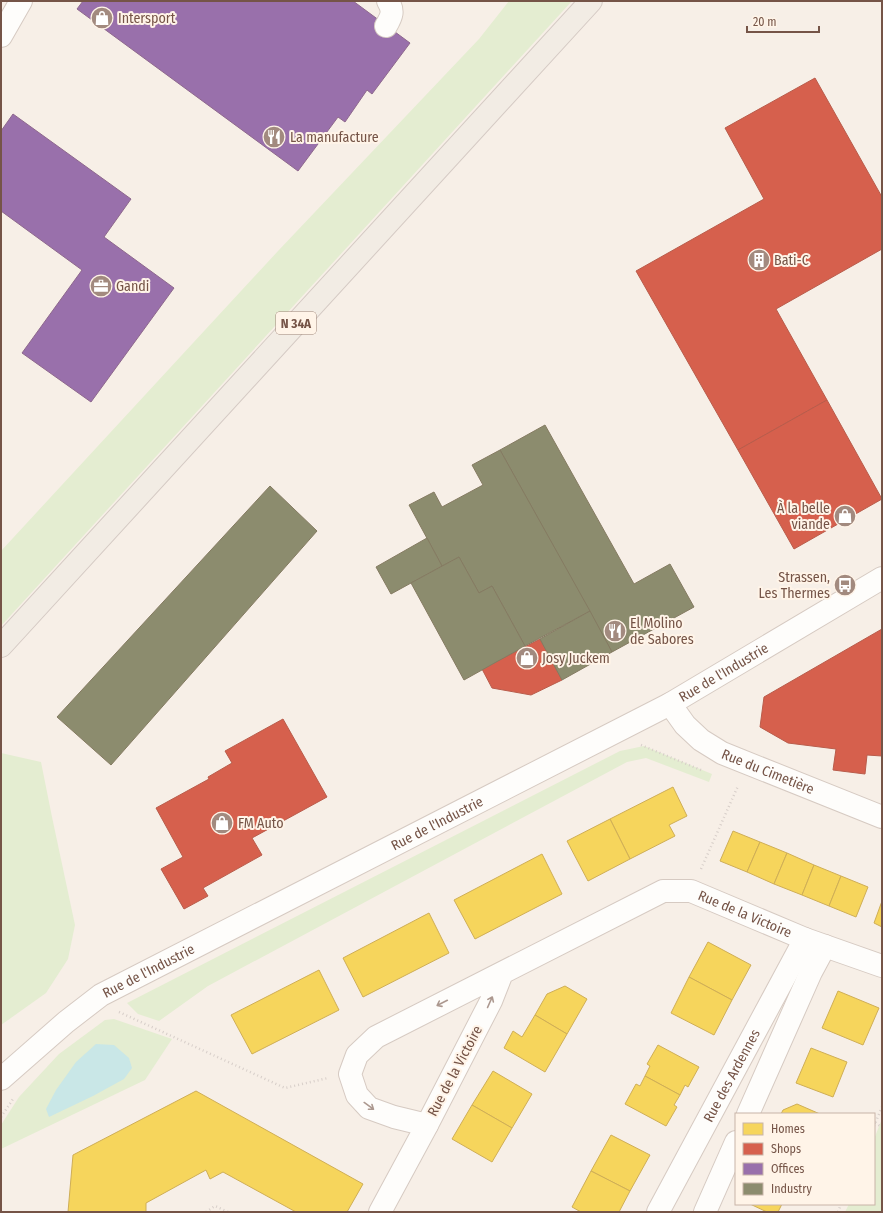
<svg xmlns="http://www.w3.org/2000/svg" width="883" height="1213" viewBox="0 0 883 1213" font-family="'Fira Sans Condensed',sans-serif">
<rect width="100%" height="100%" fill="#f7efe7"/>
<g fill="#e4edd1">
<path d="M509 1H572L1 626V551L278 251 479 39Z"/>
<path d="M644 746 712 774 709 782 646 758 627 762 208 986 159 1021 138 1014 127 1003 620 751Z"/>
<path d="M1 753 41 762 52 817 75 925 68 959 46 993 1 1025Z"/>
<path d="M114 1019 172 1039 145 1080 1 1149V1125L19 1097 59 1054 105 1020Z"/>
<path d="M882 1119V1212H845L849 1204H874V1139Z"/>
</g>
<path fill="#c9e7e7" d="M96 1044 114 1045 129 1058 132 1068 124 1079 93 1096 49 1117 46 1109 56 1090 76 1062Z"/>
<g fill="#f6d55c" stroke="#cfae56">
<path d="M673 787 687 816 669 825 675 836 630 859 610 819Z"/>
<path d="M610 819 630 859 588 881 567 841Z"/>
<path d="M733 831 760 842 747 872 720 861Z"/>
<path d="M760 842 787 853 774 884 747 872Z"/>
<path d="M787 853 814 865 802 895 774 884Z"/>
<path d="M542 854 562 894 475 939 454 900Z"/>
<path d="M814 865 841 876 829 906 802 895Z"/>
<path d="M841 876 868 887 856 917 829 906Z"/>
<path d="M882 901V927L874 923Z"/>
<path d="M429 913 449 953 363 997 343 958Z"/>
<path d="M708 942 751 965 732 1000 689 977Z"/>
<path d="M319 970 339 1010 252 1054 231 1015Z"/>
<path d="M689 977 732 1000 714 1035 671 1013Z"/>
<path d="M565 986 587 999 567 1034 535 1015 547 994Z"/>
<path d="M838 991 879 1008 863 1045 822 1028Z"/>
<path d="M535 1015 567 1034 545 1072 504 1048 513 1031 522 1037Z"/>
<path d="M658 1045 699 1067 688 1087 685 1085 680 1095 645 1076 650 1066 647 1064Z"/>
<path d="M811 1048 847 1062 833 1097 796 1083Z"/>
<path d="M493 1071 532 1094 512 1128 472 1105Z"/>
<path d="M645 1076 680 1095 674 1105 677 1107 666 1126 625 1104 636 1084 640 1086Z"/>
<path d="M196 1091 363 1184 347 1212H296L223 1172 210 1179 206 1170 146 1203V1212H68L73 1155Z"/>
<path d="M797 1104 820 1114H781L783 1110Z"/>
<path d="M472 1105 512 1128 492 1162 452 1139Z"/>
<path d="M611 1135 650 1155 630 1191 591 1171Z"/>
<path d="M591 1171 630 1191 619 1212H581L572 1207Z"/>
<path d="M750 1204H782L778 1212H767Z"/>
</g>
<g fill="#d6604d" stroke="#b95c4b">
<path d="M815 78 882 197V249L776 309 827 400 738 450 636 271 764 199 725 128Z"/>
<path d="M827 400 882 499 794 549 738 450Z"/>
<path d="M882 629V756L867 755 865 774 833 770 836 749 788 743 760 727 764 697Z"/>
<path d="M540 639 562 680 531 695 492 688 482 669Z"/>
<path d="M283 719 327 797 252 838 262 855 203 888 208 896 184 909 161 869 183 857 156 808 209 779 208 777 232 763 225 751Z"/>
</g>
<g fill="#9970ab" stroke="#8e688d">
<path d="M83 1H353L410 43 372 94 367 90 345 122 338 117 298 171 77 9Z"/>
<path d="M13 114 131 199 104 237 174 288 91 402 22 353 82 270 1 211V131Z"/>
</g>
<g fill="#8c8c6e" stroke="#857b62">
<path d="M545 425 634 584 670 564 694 607 612 652 500 450Z"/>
<path d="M500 450 590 611 525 646 492 586 479 593 459 557 442 566 409 505 434 492 442 507 483 485 472 465Z"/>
<path d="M270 486 317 531 111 765 57 717Z"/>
<path d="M427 538 442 566 391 594 376 567Z"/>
<path d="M459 557 479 593 492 586 525 646 464 680 411 583Z"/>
<path d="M590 611 612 652 562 680 540 639Z"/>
</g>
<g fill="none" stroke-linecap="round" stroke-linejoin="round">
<g stroke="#d6cac2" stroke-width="24">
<g id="minor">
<path d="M386 26C392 16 394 11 388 1"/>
<path d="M1 36 21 1"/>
<path id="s1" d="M670 704 685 725 701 740 722 753 882 817"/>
<path id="s2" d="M502 973 491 1001 427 1125 394 1117 369 1108 357 1095 350 1074 357 1055 376 1037 663 891H691L805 939 882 966"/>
<path id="s3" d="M1 1079 66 1022 101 995 670 704 882 578"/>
<path d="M748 1114 811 972 825 946"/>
<path d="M380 1212 427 1125"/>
<path id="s4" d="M658 1212 805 939"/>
<path d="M705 1212 736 1142"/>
</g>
</g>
<g stroke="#d5cac4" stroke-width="24">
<path id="major" d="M1 646 591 1"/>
</g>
<g stroke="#d7cec9" stroke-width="2.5" stroke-dasharray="1 3" stroke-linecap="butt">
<path d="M641 745 701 770"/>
<path d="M701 869 738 786"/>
<path d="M119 1012 285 1088 328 1078"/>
<path d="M1 1117 13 1099"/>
<path d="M875 1123 882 1127"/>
<path d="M874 1126 882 1107"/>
<path d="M206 1212 215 1206 228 1212"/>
<path d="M838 1212 841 1204"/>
</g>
<use href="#minor" stroke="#fefdfb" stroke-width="22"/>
<use href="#major" stroke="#f2ece4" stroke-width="22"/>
</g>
<defs><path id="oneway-shaft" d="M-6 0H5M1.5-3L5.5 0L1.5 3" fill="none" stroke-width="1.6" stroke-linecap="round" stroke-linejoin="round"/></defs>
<g stroke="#ac988f">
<use href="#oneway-shaft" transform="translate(490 1002) rotate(-66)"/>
<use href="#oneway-shaft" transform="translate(442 1003) rotate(153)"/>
<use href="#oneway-shaft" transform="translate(369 1106) rotate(36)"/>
</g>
<defs>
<g id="shop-disc" transform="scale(1.15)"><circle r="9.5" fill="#a28a7f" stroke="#fff4e8"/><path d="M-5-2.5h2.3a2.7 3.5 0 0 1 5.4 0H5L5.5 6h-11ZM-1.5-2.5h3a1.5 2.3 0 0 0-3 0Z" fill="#fff"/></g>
<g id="restaurant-disc" transform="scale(1.15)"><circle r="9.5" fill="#a28a7f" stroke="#fff4e8"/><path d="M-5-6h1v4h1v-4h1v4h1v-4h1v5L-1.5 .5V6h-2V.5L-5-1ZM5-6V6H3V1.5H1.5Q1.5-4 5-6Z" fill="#fff"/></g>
<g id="building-disc" transform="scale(1.15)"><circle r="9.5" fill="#a28a7f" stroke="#fff4e8"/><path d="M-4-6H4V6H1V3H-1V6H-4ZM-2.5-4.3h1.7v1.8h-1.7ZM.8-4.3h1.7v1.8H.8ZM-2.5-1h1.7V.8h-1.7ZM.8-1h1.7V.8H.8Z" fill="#fff"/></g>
<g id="office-disc" transform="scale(1.15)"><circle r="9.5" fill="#a28a7f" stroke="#fff4e8"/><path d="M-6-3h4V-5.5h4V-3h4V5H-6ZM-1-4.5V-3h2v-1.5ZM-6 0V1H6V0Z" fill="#fff"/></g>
<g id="bus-disc" transform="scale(1.15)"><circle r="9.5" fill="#a28a7f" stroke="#fff4e8"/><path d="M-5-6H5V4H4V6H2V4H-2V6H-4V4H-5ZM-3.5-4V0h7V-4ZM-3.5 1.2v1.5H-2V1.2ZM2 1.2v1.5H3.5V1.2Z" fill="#fff"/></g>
</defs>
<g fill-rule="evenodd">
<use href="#shop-disc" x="102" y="18"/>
<use href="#restaurant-disc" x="274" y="137"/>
<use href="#building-disc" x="759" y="260"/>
<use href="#office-disc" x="101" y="286"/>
<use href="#shop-disc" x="845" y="516"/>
<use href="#bus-disc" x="845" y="585"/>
<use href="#restaurant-disc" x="615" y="631"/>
<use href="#shop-disc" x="527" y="658"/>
<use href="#shop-disc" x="222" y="823"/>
</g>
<g text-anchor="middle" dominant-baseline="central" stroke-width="4" stroke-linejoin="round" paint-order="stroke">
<rect fill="#fff4e8" stroke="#9e8477" stroke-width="1" x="276" y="312" width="40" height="22" rx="3"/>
<g font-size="13" font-weight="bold" fill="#755447">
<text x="296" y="323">N 34A</text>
</g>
<g font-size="14" fill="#755447" stroke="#fff4e8" text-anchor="start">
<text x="118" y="18">Intersport</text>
<text x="290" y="137">La manufacture</text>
<text x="774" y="260">Bati-C</text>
<text x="116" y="286">Gandi</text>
<text x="830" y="508" text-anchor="end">À la belle<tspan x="830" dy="16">viande</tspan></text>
<text x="830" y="577" text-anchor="end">Strassen,<tspan x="830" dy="16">Les Thermes</tspan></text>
<text x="630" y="623">El Molino<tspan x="630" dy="16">de Sabores</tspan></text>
<text x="542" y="658">Josy Juckem</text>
<text x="238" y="823">FM Auto</text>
</g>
<g font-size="14" fill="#755447" stroke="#fff4e8">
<text stroke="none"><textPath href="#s3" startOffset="832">Rue de l'Industrie</textPath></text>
<text stroke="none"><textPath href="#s1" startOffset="122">Rue du Cimetière</textPath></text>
<text stroke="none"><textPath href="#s3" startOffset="508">Rue de l'Industrie</textPath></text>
<text stroke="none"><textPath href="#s2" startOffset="725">Rue de la Victoire</textPath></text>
<text stroke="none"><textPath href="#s3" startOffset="184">Rue de l'Industrie</textPath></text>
<text transform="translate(455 1071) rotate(-62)">Rue de la Victoire</text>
<text stroke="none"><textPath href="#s4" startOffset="155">Rue des Ardennes</textPath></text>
</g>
</g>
<rect width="883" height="1213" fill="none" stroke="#755447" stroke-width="4"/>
<rect x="735" y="1113" width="140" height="92" fill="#fff4e8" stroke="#c8b4a8"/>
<rect x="743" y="1123" width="20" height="12" fill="#f6d55c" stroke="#c8b4a8"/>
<text x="771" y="1133" font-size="12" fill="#755447">Homes</text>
<rect x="743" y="1143" width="20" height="12" fill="#d6604d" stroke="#c8b4a8"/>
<text x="771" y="1153" font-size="12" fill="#755447">Shops</text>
<rect x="743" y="1163" width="20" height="12" fill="#9970ab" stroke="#c8b4a8"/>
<text x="771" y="1173" font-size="12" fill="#755447">Offices</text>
<rect x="743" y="1183" width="20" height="12" fill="#8c8c6e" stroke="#c8b4a8"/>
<text x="771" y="1193" font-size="12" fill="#755447">Industry</text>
<path d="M747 26v6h72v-6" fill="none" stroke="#755447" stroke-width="2"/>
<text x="753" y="26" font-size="12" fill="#755447" stroke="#fff4e8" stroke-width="3" paint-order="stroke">20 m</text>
</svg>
